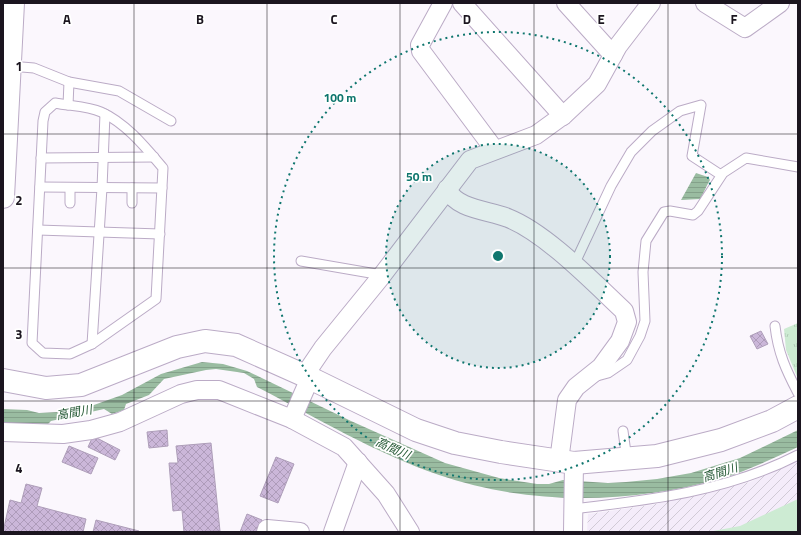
<svg xmlns="http://www.w3.org/2000/svg" width="801" height="535" viewBox="0 0 801 535" font-family="'Titillium Web','Noto Sans JP',sans-serif">
<defs>
<pattern id="industrial-furrows" width="10" height="10" patternUnits="userSpaceOnUse"><rect width="10" height="10" fill="#f4ecfa"/><path d="M-1 1l2-2M0 10L10 0M9 11l2-2" fill="none" stroke="#d1cad6"/></pattern>
<pattern id="park-tufts" width="24" height="20" patternUnits="userSpaceOnUse"><rect width="24" height="20" fill="#cdebd3"/><path d="M3 7l-1-3M5 7V3M7 7l1-3M15 17l-1-3M17 17v-4M19 17l1-3" fill="none" stroke="#afc9b5"/></pattern>
<pattern id="water-rules" width="6" height="5" patternUnits="userSpaceOnUse"><rect width="6" height="5" fill="#9abca1"/><path d="M0 2.5h6" fill="none" stroke="#84a18a"/></pattern>
<pattern id="building-cross-hatch" width="8" height="8" patternUnits="userSpaceOnUse"><rect width="8" height="8" fill="#cbb7d9"/><path d="M0 0l8 8M0 8l8-8" fill="none" stroke="#ae9cba"/></pattern>
</defs>
<rect width="100%" height="100%" fill="#fbf7fd"/>
<path fill="url(#industrial-furrows)" d="M798 459V532H587L588 514 651 505 750 482Z"/>
<path fill="#cdebd3" d="M798 499V532H708L740 526Z"/>
<path fill="url(#park-tufts)" d="M798 323V379L786 350 784 329Z"/>
<g fill="url(#water-rules)">
<path d="M696 173 708 177 710 180C706 186 704 193 700 199L681 200Z"/>
<path d="M202 362 223 364 247 371 351 421 445 463 499 478 537 484H549L563 480 608 483 626 482 657 479 691 473 740 458 798 430V447C772 459 747 471 720 479 630 504 528 506 439 475 375 453 317 418 257 387L254 379 244 373 216 369 206 370 164 379 149 395 126 404 124 410 112 414 104 409 51 421 45 427 3 423V409L27 410 39 413 77 411 122 395 161 374Z"/>
</g>
<g fill="url(#building-cross-hatch)" stroke="#ae9eb9">
<path d="M761 331 768 344 757 349 750 336Z"/>
<path d="M167 430 168 446 149 448 147 432Z"/>
<path d="M93 436 120 450 115 460 88 447Z"/>
<path d="M211 443 220 531 184 532 182 510 173 511 169 463H178L176 446Z"/>
<path d="M69 446 98 458 91 474 62 462Z"/>
<path d="M276 457 294 464 278 503 260 496Z"/>
<path d="M26 484 42 488 37 506 86 519 83 532H3L10 500 21 503Z"/>
<path d="M247 514 262 520 257 532H240Z"/>
<path d="M96 520 139 531V532H93Z"/>
</g>
<g fill="none" stroke-linecap="round" stroke-linejoin="round">
<g stroke="#bbabc6" stroke-width="11">
<g id="lane">
<path d="M10 66 34 68 69 82 119 91 171 121"/>
<path d="M55 103C70 106 88 106 101 112 126 123 146 148 163 168L156 299 92 344 70 354 43 353 32 343 43 121 45 112Z"/>
<path d="M68 105 69 82"/>
<path d="M41 158 154 157"/>
<path d="M40 187 162 188"/>
<path d="M70 188V203"/>
<path d="M132 188V203"/>
<path d="M38 230 160 234"/>
<path d="M301 261 382 275"/>
<path d="M574 265 611 186 631 152 652 131 680 111 701 105 692 156 721 175"/>
<path d="M775 326C778 353 786 370 798 393"/>
<path d="M92 344 102 188 105 114"/>
<path d="M597 376 608 373 627 360 640 336 645 321 643 272 646 241 664 212 670 211 693 215 698 211 723 173 746 158 798 167"/>
<path d="M623 431 627 460"/>
<path d="M573 509C651 500 728 491 798 455"/>
</g>
</g>
<g stroke="#bbabc6" stroke-width="20">
<g id="street">
<path d="M443 3 420 45 421 51 494 149"/>
<path d="M462 3 563 116"/>
<path d="M566 3 613 55"/>
<path d="M705 3 745 28 780 3"/>
<path d="M447 189C457 210 489 210 508 218 546 233 593 282 624 311L627 322 620 341 601 367 576 387 567 400 559 461"/>
<path d="M304 376 323 348 380 278 470 160 536 135 565 114 597 84 618 46 651 3"/>
<path d="M292 419 310 378"/>
<path d="M3 432 63 434 91 430 120 422 181 394 197 390H219L292 419 344 447 386 494 410 532"/>
<path d="M266 532 267 529 300 532"/>
<path d="M333 532 358 462"/>
<path d="M573 532 574 463"/>
</g>
</g>
<g stroke="#bbabc6" stroke-width="24">
<path id="secondary" d="M3 380 46 388 81 385 177 347 205 341 236 345 310 378 416 430 455 443 501 452 574 463 657 456 721 440 772 421 798 407"/>
</g>
<g stroke="#bbabc6" stroke-width="24">
<path id="highway" d="M3 197 13 3"/>
</g>
<use href="#lane" stroke="#fff" stroke-width="9"/>
<use href="#street" stroke="#fff" stroke-width="18"/>
<use href="#secondary" stroke="#fff" stroke-width="22"/>
<use href="#highway" stroke="#fff" stroke-width="22"/>
</g>
<path fill="none" stroke="#1b151f" stroke-width="1" stroke-opacity="0.55" d="M134 3V532M267 3V532M400 3V532M534 3V532M668 3V532M3 134H798M3 268H798M3 401H798"/>
<circle cx="498" cy="256" r="112" fill="#0f766e" fill-opacity=".12"/>
<g fill="none" stroke="#0f766e" stroke-width="2" stroke-dasharray="2 4">
<circle cx="498" cy="256" r="112"/>
<circle cx="498" cy="256" r="224"/>
</g>
<g text-anchor="middle" dominant-baseline="central" stroke-width="3.5" stroke-linejoin="round" paint-order="stroke">
<g font-size="12" font-style="italic" fill="#205531" stroke="#fff">
<text transform="translate(74 412) rotate(-10)">高間川</text>
<text transform="translate(393 448) rotate(24)">高間川</text>
<text transform="translate(720 472) rotate(-18)">高間川</text>
</g>
</g>
<g font-size="13" text-anchor="middle" font-weight="bold" fill="#1b151f" stroke="#fff" stroke-width="3.5" stroke-linejoin="round" paint-order="stroke">
<text x="67" y="24">A</text>
<text x="200" y="24">B</text>
<text x="334" y="24">C</text>
<text x="467" y="24">D</text>
<text x="601" y="24">E</text>
<text x="734" y="24">F</text>
<text x="19" y="71">1</text>
<text x="19" y="205">2</text>
<text x="19" y="339">3</text>
<text x="19" y="473">4</text>
</g>
<circle cx="498" cy="256" r="6" fill="#0f766e" stroke="#fff" stroke-width="2"/>
<g font-size="12" text-anchor="middle" font-weight="bold" fill="#0f766e" stroke="#fff" stroke-width="3.5" stroke-linejoin="round" paint-order="stroke">
<text x="340" y="102">100 m</text>
<text x="419" y="181">50 m</text>
</g>
<rect width="801" height="535" fill="none" stroke="#1b151f" stroke-width="8"/>
</svg>
